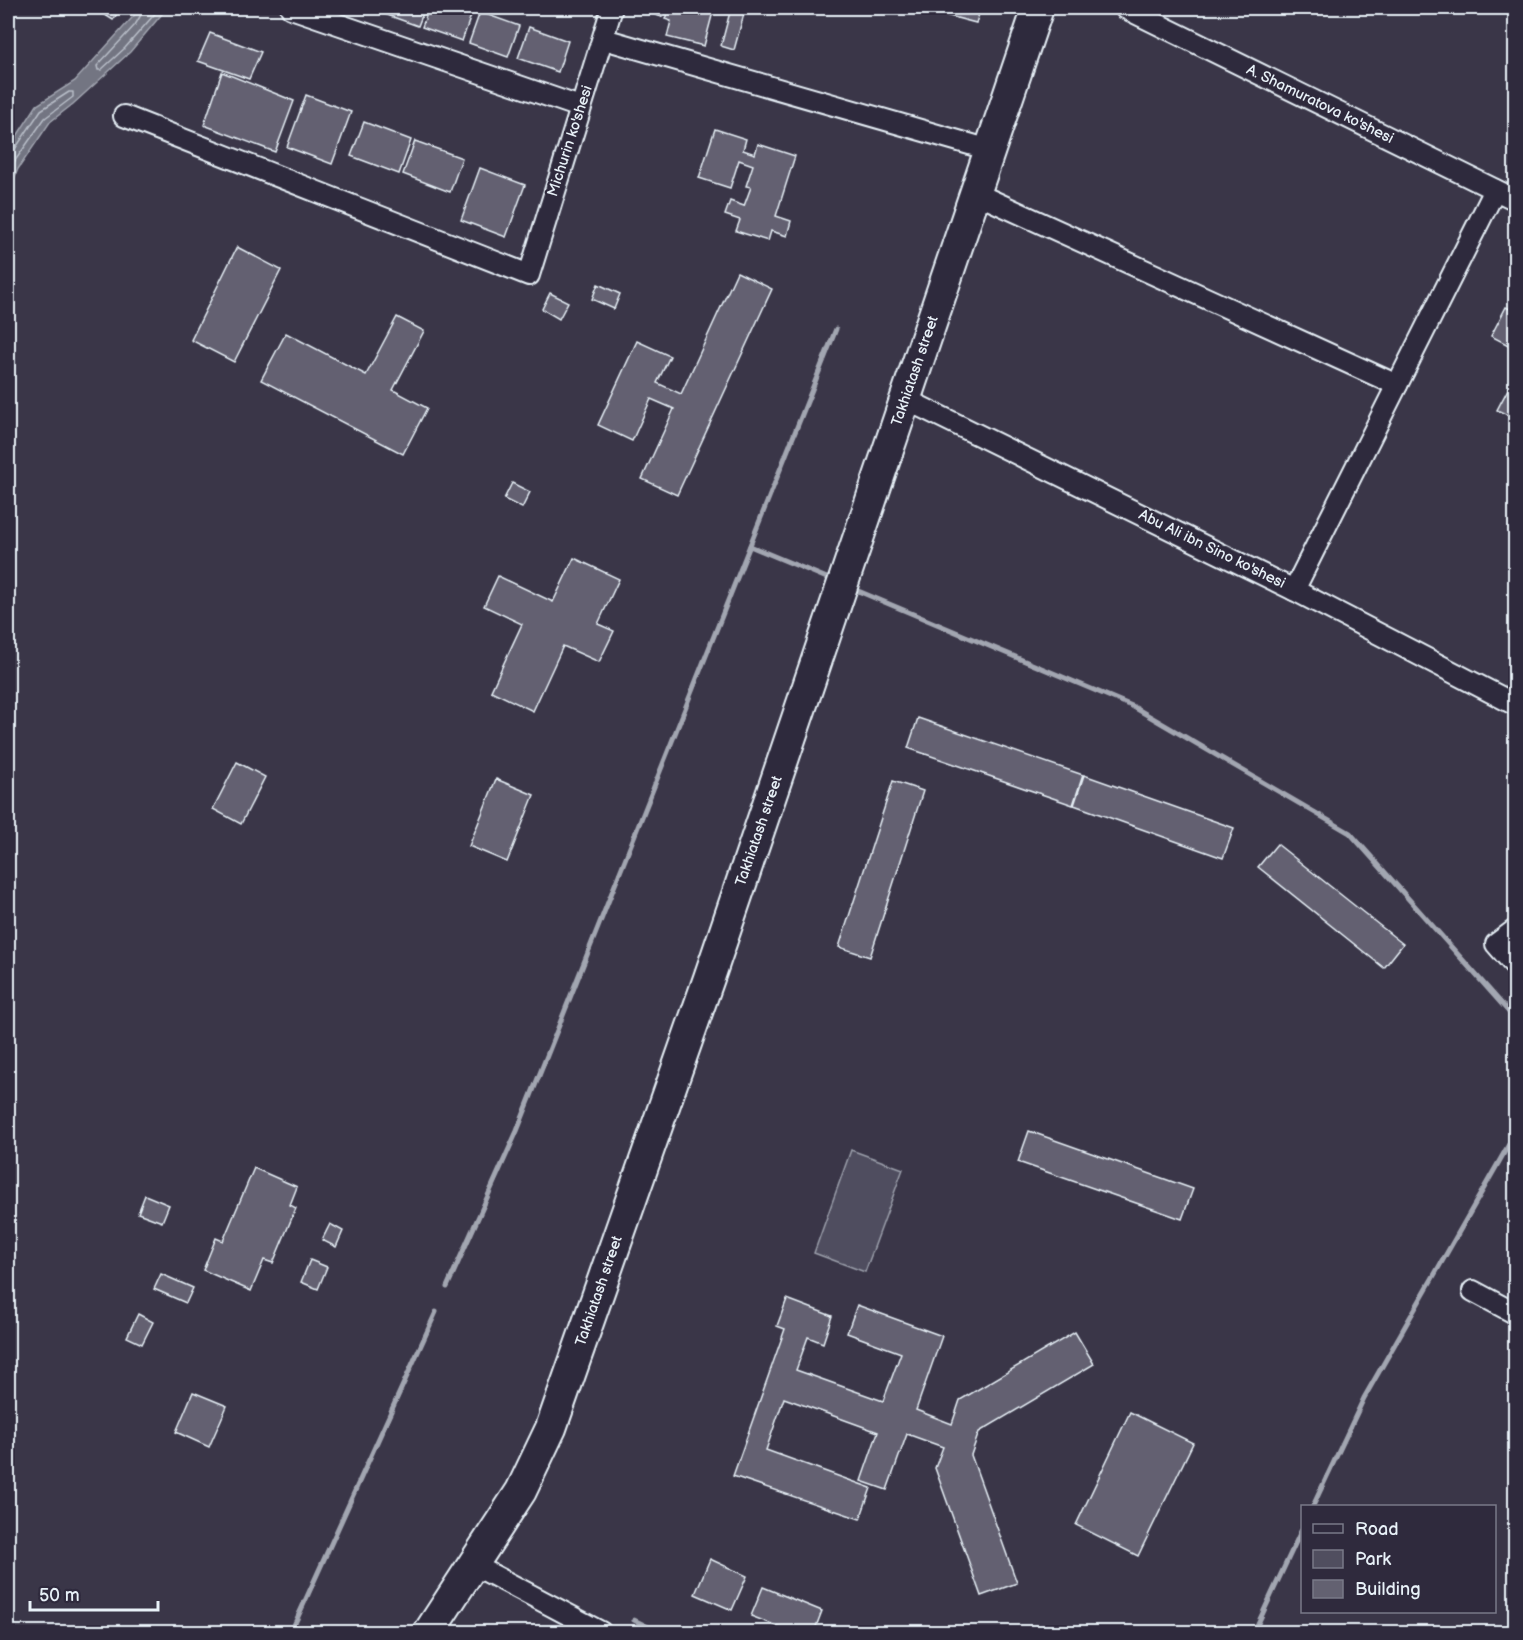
<svg xmlns="http://www.w3.org/2000/svg" width="1523" height="1640" viewBox="0 0 1523 1640" font-family="'Balsamiq Sans',sans-serif">
<rect width="100%" height="100%" fill="#3a3648"/>
<filter id="ink" filterUnits="userSpaceOnUse"><feTurbulence type="fractalNoise" baseFrequency=".0167" numOctaves="2"/><feDisplacementMap in="SourceGraphic" scale="12" xChannelSelector="R" yChannelSelector="G"/><feConvolveMatrix kernelMatrix="1 2 1 2 8 2 1 2 1" color-interpolation-filters="sRGB"/></filter>
<g filter="url(#ink)">
<path fill="#504e5f" stroke="#9ca0ac" stroke-width="1.5" d="M851 1150 903 1169 865 1272 814 1253Z"/>
<path fill="#737482" stroke="#a2a6b1" stroke-width="1.5" d="M141 8H167L130 52 73 104 50 122 18 169 8 193V150L37 105 75 81Z"/>
<g fill="none" stroke-linecap="round" stroke-linejoin="round">
<g stroke="#b9bfc9" stroke-width="1.5">
<path d="M145 8 135 25 97 66 98 70H101L125 48 160 8"/>
<path d="M8 152 15 149 41 110 69 92H73V97L45 118 12 165 8 177"/>
</g>
<g stroke="#a2a6b1" stroke-width="5">
<path d="M750 546 834 581"/>
<path d="M851 588 1132 706 1350 833 1516 1020"/>
<path d="M447 1287 517 1131 836 329"/>
<path d="M1313 1506 1364 1398 1516 1132"/>
<path d="M634 1620 658 1632"/>
<path d="M291 1632 436 1312"/>
<path d="M1254 1632 1302 1529"/>
</g>
</g>
<g fill="#636171" stroke="#e8f1f8" stroke-width="1.5">
<path d="M94 8H121L113 20Z"/>
<path d="M380 8H425L418 26 379 12Z"/>
<path d="M429 8H464L473 10 462 41 422 27Z"/>
<path d="M635 8H665L662 17Z"/>
<path d="M669 8H714L704 46 667 37 671 21 665 19Z"/>
<path d="M731 8 745 10 734 50 721 46Z"/>
<path d="M919 8H981L976 23Z"/>
<path d="M480 12 519 26 508 57 469 43Z"/>
<path d="M529 27 568 41 558 72 518 58Z"/>
<path d="M210 33 261 52 249 79 198 61Z"/>
<path d="M222 72 294 101 275 152 204 125Z"/>
<path d="M8 95 13 99 8 108Z"/>
<path d="M306 95 351 112 332 164 287 147Z"/>
<path d="M364 122 411 140 399 174 351 156Z"/>
<path d="M715 129 746 139 743 150 755 154 758 144 795 156 776 216 791 221 787 236 771 231 768 241 736 231 740 220 725 215 730 201 744 206 751 187 746 186 753 165 739 160 730 188 699 178Z"/>
<path d="M415 141 462 158 450 192 403 174Z"/>
<path d="M480 168 525 185 506 237 461 220Z"/>
<path d="M237 247 281 270 234 362 191 340Z"/>
<path d="M737 272 772 289 677 495 642 479 674 409 651 399 632 441 598 425 637 341 670 356 657 383 681 394Z"/>
<path d="M598 284 620 294 614 309 592 299Z"/>
<path d="M550 293 568 302 559 319 542 309Z"/>
<path d="M1506 307 1516 312V349L1491 336Z"/>
<path d="M397 317 424 331 393 390 427 408 403 454 261 380 286 333 366 375Z"/>
<path d="M1516 374V419L1497 410Z"/>
<path d="M512 483 530 492 522 508 504 499Z"/>
<path d="M574 558 619 579 598 624 614 631 599 662 563 646 533 711 491 691 522 624 484 606 498 576 553 602Z"/>
<path d="M918 718 1083 775 1073 805 908 748Z"/>
<path d="M237 762 265 777 241 824 213 809Z"/>
<path d="M1084 775 1234 828 1223 858 1074 805Z"/>
<path d="M496 779 534 795 507 862 469 846Z"/>
<path d="M893 781 923 791 870 957 839 947Z"/>
<path d="M1277 844 1403 944 1384 968 1258 867Z"/>
<path d="M1029 1131 1193 1189 1182 1219 1018 1162Z"/>
<path d="M254 1168 297 1187 290 1205 296 1208 273 1263 264 1260 251 1291 203 1270 216 1238 223 1241Z"/>
<path d="M145 1195 169 1205 162 1222 138 1213Z"/>
<path d="M330 1224 343 1231 336 1247 322 1240Z"/>
<path d="M310 1260 327 1267 318 1289 301 1282Z"/>
<path d="M161 1274 193 1288 186 1303 154 1289Z"/>
<path d="M787 1299 832 1316 823 1343 808 1337 796 1370 883 1401 901 1353 847 1333 857 1305 942 1336 916 1410 952 1424 960 1400 1075 1332 1094 1364 979 1432 971 1455 1017 1583 981 1596 935 1468 943 1447 907 1434 887 1490 861 1481 878 1432 784 1398 766 1450 871 1488 860 1519 733 1476 785 1329 777 1326Z"/>
<path d="M138 1314 153 1322 142 1344 127 1337Z"/>
<path d="M193 1392 227 1406 209 1447 176 1432Z"/>
<path d="M1130 1412 1193 1443 1138 1556 1076 1525Z"/>
<path d="M710 1559 747 1576 732 1610 695 1594Z"/>
<path d="M763 1587 822 1611 814 1632H792L751 1616Z"/>
</g>
<g fill="none" stroke-linecap="round" stroke-linejoin="round">
<g stroke="#e8f1f8" stroke-width="24">
<g id="minor">
<path d="M291 8 580 107"/>
<path d="M1125 8 1516 200"/>
<path d="M604 39 990 150"/>
<path d="M124 116 529 275 612 8"/>
<path d="M975 193 1397 385"/>
<path d="M905 399 1294 590 1516 705"/>
<path d="M1294 590 1495 190"/>
<path d="M1516 929 1496 944 1516 967"/>
<path d="M1473 1291 1516 1314"/>
<path d="M474 1565 601 1632"/>
</g>
</g>
<g stroke="#e8f1f8" stroke-width="34">
<path id="primary" d="M429 1632 521 1491 551 1428 709 978 1038 8"/>
</g>
<use href="#minor" stroke="#2f2a3d" stroke-width="20"/>
<use href="#primary" stroke="#2f2a3d" stroke-width="30"/>
</g>
</g>
<g text-anchor="middle" dominant-baseline="central" stroke-width="4.5" stroke-linejoin="round" paint-order="stroke">
<g font-size="15" fill="#e8f1f8" stroke="#2f2a3d">
<text transform="translate(1320 104) rotate(26)">A. Shamuratova ko'shesi</text>
<text transform="translate(570 141) rotate(-72)">Michurin ko'shesi</text>
<text transform="translate(915 371) rotate(-71)">Takhiatash street</text>
<text transform="translate(1212 549) rotate(26)">Abu Ali ibn Sino ko'shesi</text>
<text transform="translate(759 831) rotate(-71)">Takhiatash street</text>
<text transform="translate(599 1291) rotate(-71)">Takhiatash street</text>
</g>
</g>
<rect width="1523" height="1640" fill="none" stroke="#2f2a3d" stroke-width="30"/>
<rect x="15" y="15" width="1493" height="1610" fill="none" stroke="#e8f1f8" stroke-width="2" filter="url(#ink)"/>
<rect x="1301" y="1505" width="195" height="108" fill="#2f2a3d" stroke="#797a88" stroke-width="1.5"/>
<rect x="1313" y="1524" width="30" height="9" fill="#2f2a3d" stroke="#797a88" stroke-width="1.5"/>
<text x="1355" y="1535" font-size="18" fill="#e8f1f8">Road</text>
<rect x="1313" y="1550" width="30" height="18" fill="#504e5f" stroke="#797a88" stroke-width="1.5"/>
<text x="1355" y="1565" font-size="18" fill="#e8f1f8">Park</text>
<rect x="1313" y="1580" width="30" height="18" fill="#636171" stroke="#797a88" stroke-width="1.5"/>
<text x="1355" y="1595" font-size="18" fill="#e8f1f8">Building</text>
<path d="M30 1601v9h128v-9" fill="none" stroke="#e8f1f8" stroke-width="3"/>
<text x="39" y="1601" font-size="18" fill="#e8f1f8" stroke="#2f2a3d" stroke-width="4.5" paint-order="stroke">50 m</text>
</svg>
